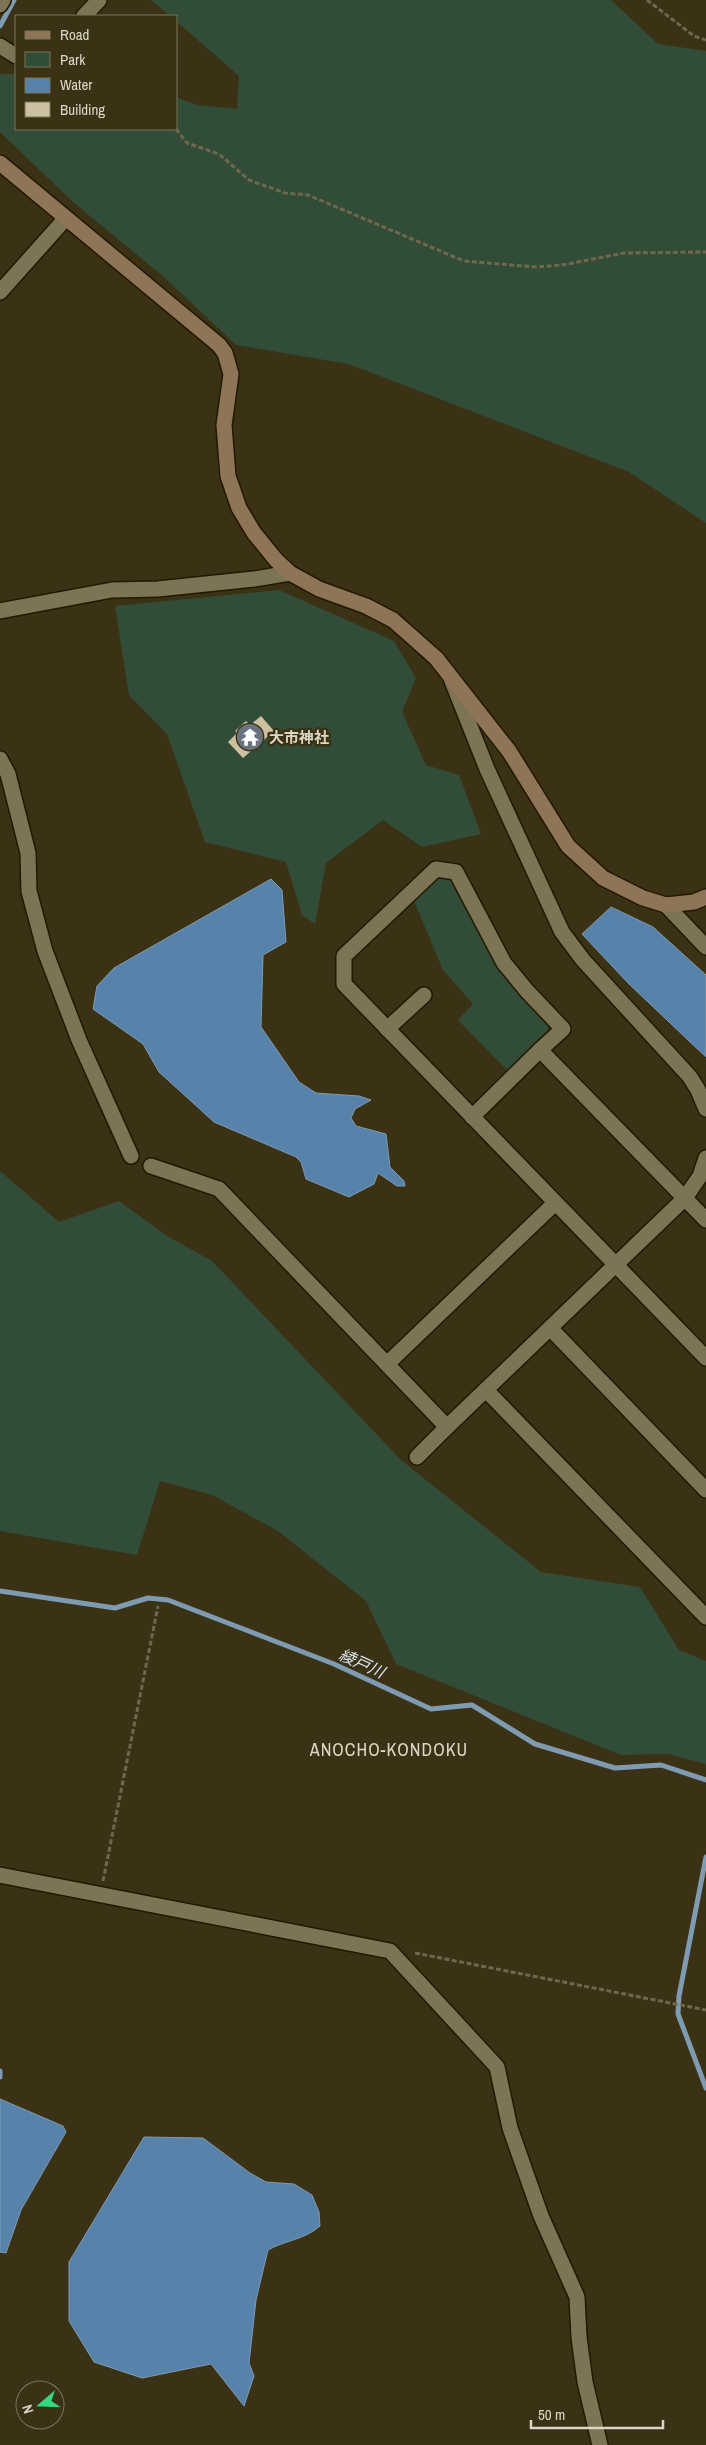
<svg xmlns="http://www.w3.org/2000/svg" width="706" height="2445" viewBox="0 0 706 2445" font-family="'Archivo Narrow','Noto Sans JP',sans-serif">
<rect width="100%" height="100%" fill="#3b3215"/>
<g fill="#324d37">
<path d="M151 0H611L658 44 706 51V523L629 472 349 364 236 345 164 277 73 202 0 132V74H16V129H176V97L197 105 237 109 239 76 176 21V16H170Z"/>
<path d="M279 590 394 641 416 678 402 712 426 765 459 775 481 834 422 847 383 820 326 863 315 924 302 915 286 862 205 842 167 734 129 695 115 606Z"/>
<path d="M438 877 451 879C481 936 503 979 548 1026V1033L507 1070 458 1020 473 1004 443 970 414 901Z"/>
<path d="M0 1171 59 1222 119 1201 167 1236 212 1261 401 1460 541 1572 640 1587 679 1650 706 1661V1764L668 1754 621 1755 396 1664 366 1601 278 1531 212 1495 160 1481 137 1555 0 1531Z"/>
</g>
<g fill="#5782a9" stroke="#7f9bb2">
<path d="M271 879 282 890 286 942 263 955 261 1027 299 1082 316 1093 359 1096 371 1100 355 1109 351 1118 356 1126 386 1134 390 1167 404 1181 405 1186H397L378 1173 374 1184 349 1197 306 1179 301 1162 296 1157 214 1122 159 1072 143 1044 93 1009 97 986 114 968Z"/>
<path d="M611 907 653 927 706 975V1057L629 984 582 934Z"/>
<path d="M0 2099 63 2126 66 2132 21 2210 6 2253 0 2252Z"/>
<path d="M144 2137 203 2138 250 2173 266 2182 294 2184 312 2195 319 2212 320 2226C304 2240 286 2240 268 2250L256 2300 249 2363 254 2376 244 2406 211 2364 142 2378 94 2362 69 2321V2262Z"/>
</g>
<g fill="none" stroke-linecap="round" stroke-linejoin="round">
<g stroke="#7f9bb2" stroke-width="5">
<path d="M0 26 14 0"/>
<path d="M0 1591 115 1608 148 1598 168 1600 334 1664 431 1709 472 1705 535 1744 615 1768 661 1765 706 1780"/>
<path d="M706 1857 679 1996 678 2014 706 2088"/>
<path d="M0 2071V2077"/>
</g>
</g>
<path fill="#cbc1a0" d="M261 716 274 731 243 758 228 742 237 733 235 731 246 721 250 725Z"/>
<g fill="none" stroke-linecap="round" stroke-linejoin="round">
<g stroke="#221900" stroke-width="18">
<g id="street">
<path d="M0 5 3 0"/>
<path d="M84 16 99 0"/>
<path d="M0 46 16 56"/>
<path d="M0 292 66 218"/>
<path d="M0 611 112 590 158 589 254 579 290 573"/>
<path d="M452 681 487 769 562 932 583 960 690 1077 698 1090 706 1109"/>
<path d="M0 759 8 774 28 853 29 891 45 951 79 1040 131 1156"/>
<path d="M666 905 706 947"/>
<path d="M387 1029 424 995"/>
<path d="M472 1117 540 1050"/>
<path d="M151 1166 219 1189 447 1427 685 1198 700 1176 706 1158"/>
<path d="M706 1220 540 1050 563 1029 527 991 504 963 456 872 436 869 344 956V984L706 1358"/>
<path d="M550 1328 706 1490"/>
<path d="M387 1364 554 1204"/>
<path d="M486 1390 706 1617"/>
<path d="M417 1457 447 1427"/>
<path d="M0 1875 390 1951 497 2067 510 2128 541 2216 577 2297 579 2337 585 2382 600 2445"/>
</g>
</g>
<g stroke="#221900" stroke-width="18">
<path id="secondary" d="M0 163 219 345 225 353 231 374 224 425 228 476 239 508 254 533 276 560 290 573 319 589 366 606 393 620 436 658 509 751 568 846 603 878 643 898 666 905 694 902 706 897"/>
</g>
<g stroke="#6f674f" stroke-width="3" stroke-dasharray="5 2.5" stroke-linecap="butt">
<path d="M647 0 694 36 706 40"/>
<path d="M176 129 187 143 219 154 249 180 285 193 308 195 464 261 535 267 562 265 624 253 706 252"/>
<path d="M103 1881 158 1606"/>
<path d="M415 1953 706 2010"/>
</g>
<use href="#street" stroke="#7d7455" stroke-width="15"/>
<use href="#secondary" stroke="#8f7557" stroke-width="15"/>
</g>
<defs>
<g id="temple-disc" transform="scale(1.4375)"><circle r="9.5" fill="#6b7280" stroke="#3b3215"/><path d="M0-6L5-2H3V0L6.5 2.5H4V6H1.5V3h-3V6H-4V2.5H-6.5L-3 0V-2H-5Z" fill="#fff"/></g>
</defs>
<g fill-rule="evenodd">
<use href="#temple-disc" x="250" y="737"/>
</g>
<g text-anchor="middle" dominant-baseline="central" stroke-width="5" stroke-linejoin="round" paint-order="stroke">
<g font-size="15" font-weight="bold" fill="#dbd6c6" stroke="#3b3215" text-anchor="start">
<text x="269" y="737">大市神社</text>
</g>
<g font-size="16" font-style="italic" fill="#d9e5f1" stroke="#3b3215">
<text transform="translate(362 1663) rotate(24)">綾戸川</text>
</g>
<g font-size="18" letter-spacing="1" fill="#dbd6c6" stroke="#3b3215">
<text x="389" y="1749">ANOCHO-KONDOKU</text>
</g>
</g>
<rect x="15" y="15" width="162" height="115" fill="#3b3215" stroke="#7b745c"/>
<rect x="25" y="31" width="25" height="8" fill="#8f7557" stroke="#7b745c"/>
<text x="60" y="40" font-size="15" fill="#dbd6c6">Road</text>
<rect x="25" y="52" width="25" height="15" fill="#324d37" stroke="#7b745c"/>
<text x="60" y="65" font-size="15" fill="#dbd6c6">Park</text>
<rect x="25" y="78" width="25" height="15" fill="#5782a9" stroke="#7b745c"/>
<text x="60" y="90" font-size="15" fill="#dbd6c6">Water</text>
<rect x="25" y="102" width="25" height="15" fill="#cbc1a0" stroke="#7b745c"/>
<text x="60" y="115" font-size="15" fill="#dbd6c6">Building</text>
<g transform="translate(40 2405) rotate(251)"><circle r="24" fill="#3b3215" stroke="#7b745c"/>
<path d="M0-4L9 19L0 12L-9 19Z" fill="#32d882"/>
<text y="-8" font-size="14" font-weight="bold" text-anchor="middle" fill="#dbd6c6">N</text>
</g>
<path d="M531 2420v8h132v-8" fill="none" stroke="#dbd6c6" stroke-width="2.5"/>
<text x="538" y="2420" font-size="15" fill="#dbd6c6" stroke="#3b3215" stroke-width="4" paint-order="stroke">50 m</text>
</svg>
